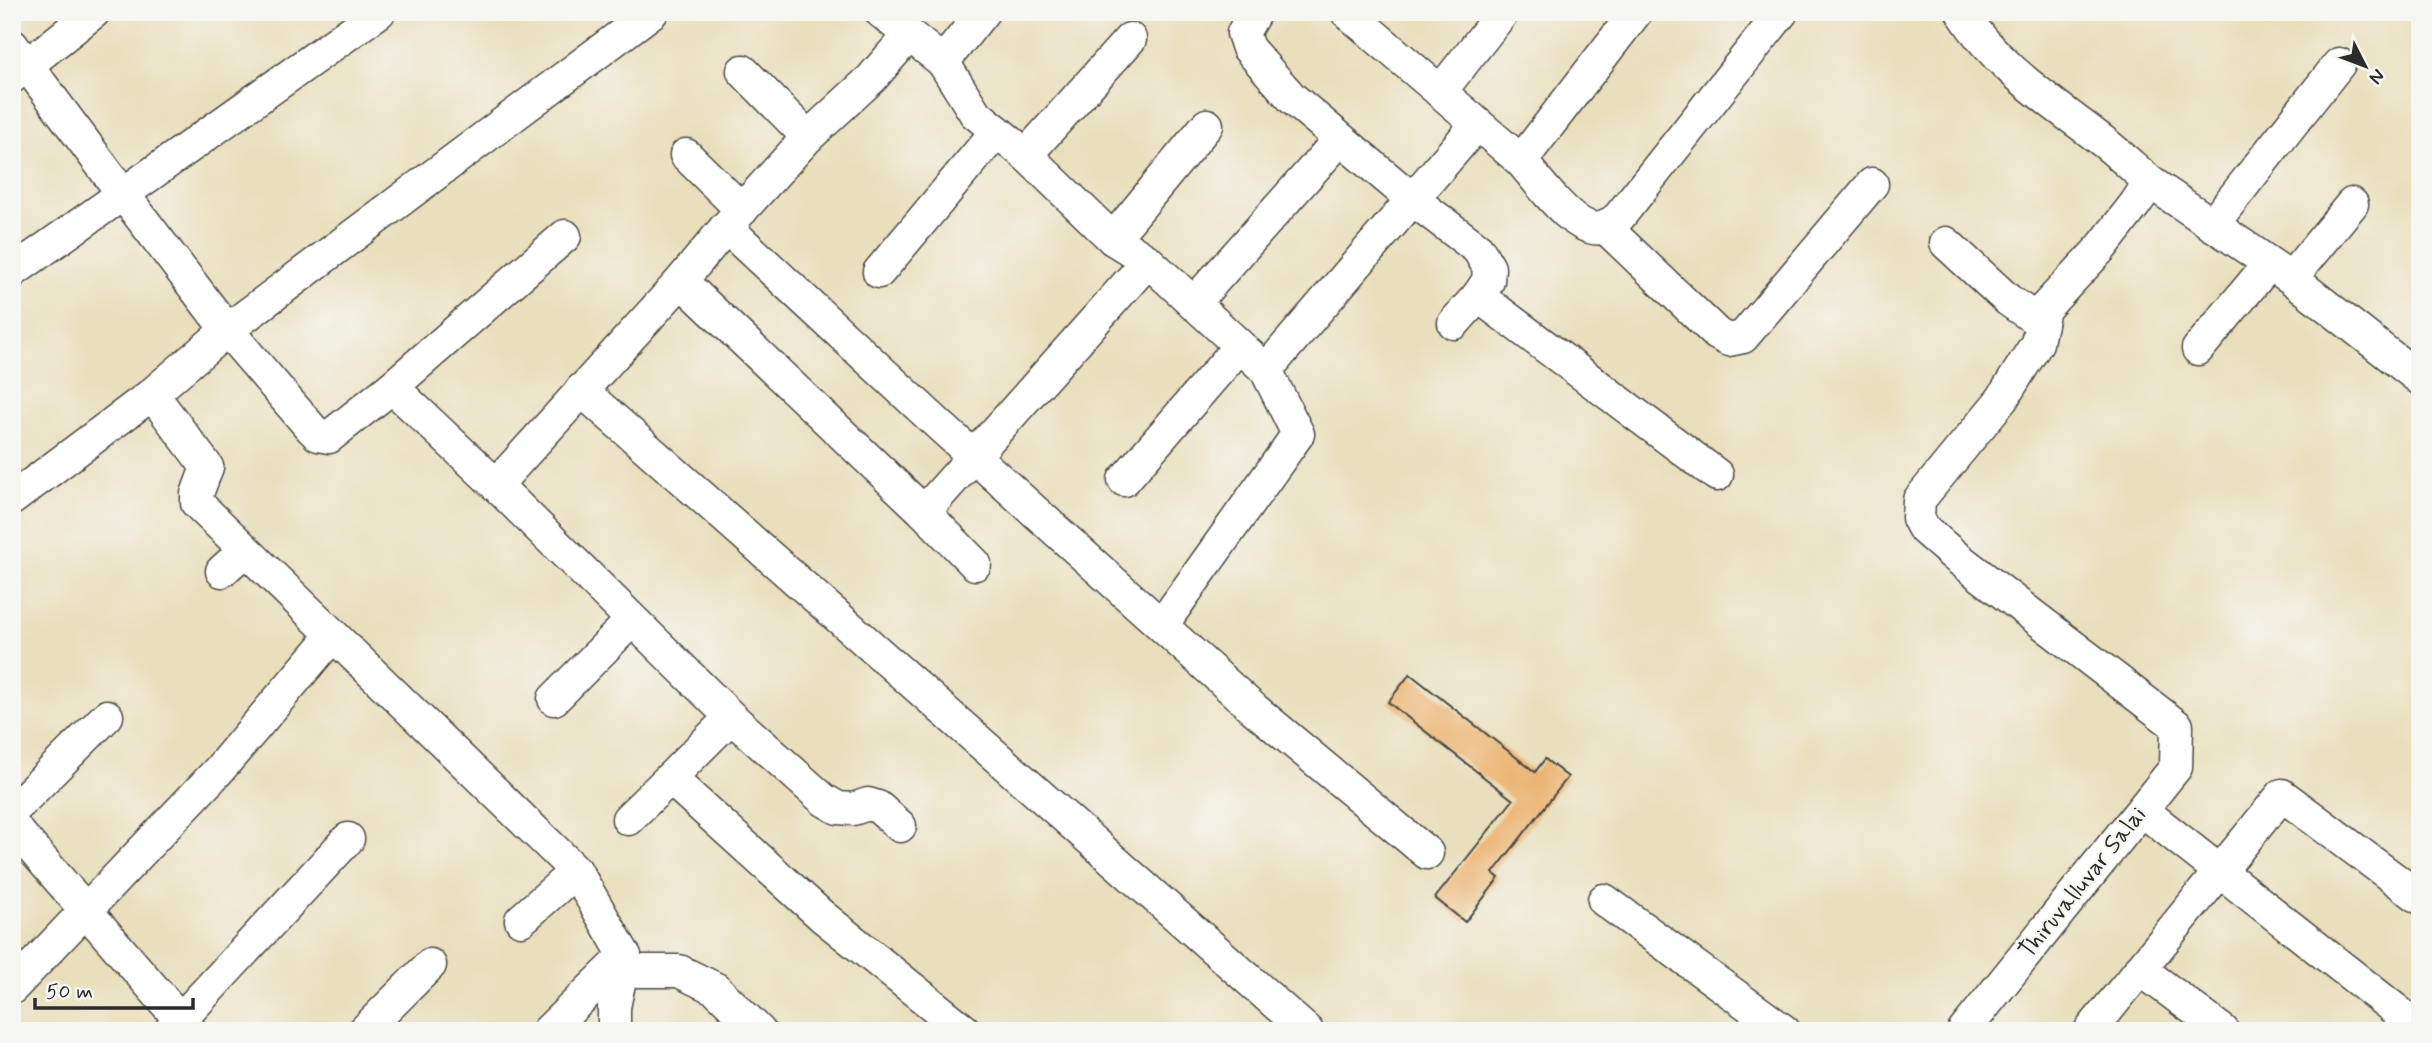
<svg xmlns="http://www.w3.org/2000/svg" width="2432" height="1043" viewBox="0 0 2432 1043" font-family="Mynerve,sans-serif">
<rect width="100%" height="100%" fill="#f6f6f2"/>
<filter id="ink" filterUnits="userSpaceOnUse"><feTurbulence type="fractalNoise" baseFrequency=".0143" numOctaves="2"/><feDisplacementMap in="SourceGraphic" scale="14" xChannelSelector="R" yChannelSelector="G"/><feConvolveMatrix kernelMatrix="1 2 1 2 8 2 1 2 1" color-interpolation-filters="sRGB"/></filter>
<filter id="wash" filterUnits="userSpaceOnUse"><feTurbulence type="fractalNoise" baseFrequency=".00686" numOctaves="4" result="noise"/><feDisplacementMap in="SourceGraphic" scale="28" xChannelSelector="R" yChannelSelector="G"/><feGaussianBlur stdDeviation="1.57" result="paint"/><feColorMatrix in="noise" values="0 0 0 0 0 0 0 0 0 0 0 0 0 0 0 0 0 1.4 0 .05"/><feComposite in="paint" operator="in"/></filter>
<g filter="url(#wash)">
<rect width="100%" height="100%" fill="#e9dfbc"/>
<g id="blocks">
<path fill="#ebb675" d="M1410 674 1535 772 1545 759 1568 777 1493 873 1499 878 1465 922 1435 898 1513 800 1388 702Z"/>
</g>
</g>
<g filter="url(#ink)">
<use href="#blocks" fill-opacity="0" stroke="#484641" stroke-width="2"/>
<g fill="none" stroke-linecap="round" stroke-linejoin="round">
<g stroke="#484641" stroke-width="35">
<g id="minor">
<path d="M379 12 123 194 227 330 311 428 318 435 329 437 392 387 565 236"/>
<path d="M881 12 943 62 983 12"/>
<path d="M1255 12 1243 33 1248 48 1292 98 1412 199 1478 249 1489 268 1488 281 1478 296 1717 475"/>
<path d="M1347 12 1521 161 1636 12"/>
<path d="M1962 12C1998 69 2054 103 2105 143 2120 155 2135 169 2150 182L2136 203 2101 248 2044 309 2037 343 2002 399 1919 500 1918 518 1924 529 1955 556 2177 726 2176 767 1964 1031"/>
<path d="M908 36 872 78 808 137 726 227 681 281 496 485 731 717 670 778 822 916 965 1031"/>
<path d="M12 45 123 194 12 272"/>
<path d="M943 62 975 113 1026 155 1113 239 1148 261 1266 370 1298 434 1162 625"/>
<path d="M743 71 808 137"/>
<path d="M12 77 94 12"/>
<path d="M1440 92 1503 12"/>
<path d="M686 155 742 210"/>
<path d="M1026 155 1130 39"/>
<path d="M1521 161C1537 179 1577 238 1605 227 1610 225 1615 220 1619 217L1782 12"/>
<path d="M2150 182 2291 278 2420 379"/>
<path d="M2212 225 2339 64"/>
<path d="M726 227 938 424 1254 709 1427 853"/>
<path d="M1605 227 1717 334 1728 340 1743 337 1872 184"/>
<path d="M1113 239 1207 125"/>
<path d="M1946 243 2008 300 2041 323"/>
<path d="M879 272 997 131"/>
<path d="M2291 278 2352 204"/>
<path d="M681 281 924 512 975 564"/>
<path d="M1193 304 1340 139"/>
<path d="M1454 323 1478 296"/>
<path d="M2198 349 2269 264"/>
<path d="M1266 370 1477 124"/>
<path d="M392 387 496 485"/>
<path d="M581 390 1307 1031"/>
<path d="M1124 480 1239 347"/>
<path d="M12 499 152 394 227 330 652 12"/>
<path d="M924 512 1148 261"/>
<path d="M222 571 244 551"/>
<path d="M333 635 576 871 625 956 614 1007V1031"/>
<path d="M554 699 631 621"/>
<path d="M731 717 824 800 838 808 853 809 868 804 878 807 900 826"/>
<path d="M2142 810 2420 1029"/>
<path d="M12 811 107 716"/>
<path d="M628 819 670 778"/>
<path d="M12 825 190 1031"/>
<path d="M1604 900 1784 1031"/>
<path d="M521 920 576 871"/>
<path d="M2140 969 2223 1031"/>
<path d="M622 971H679L716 989 759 1031"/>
<path d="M12 988 218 771 333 635 197 503V494L207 467 152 394"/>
<path d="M170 1031 348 839"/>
<path d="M364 1031 430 965"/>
<path d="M548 1031 625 956"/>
<path d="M2090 1031 2282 795 2420 898"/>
</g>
</g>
<use href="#minor" stroke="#fff" stroke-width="32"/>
</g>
</g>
<g text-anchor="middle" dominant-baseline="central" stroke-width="5" stroke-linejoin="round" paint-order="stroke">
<g font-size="24" fill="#2b2b2b" stroke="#f6f6f2">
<text transform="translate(2083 883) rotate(-51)">Thiruvalluvar Salai</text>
</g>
</g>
<rect width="2432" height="1043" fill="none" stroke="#f6f6f2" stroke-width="42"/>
<g transform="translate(2365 66) rotate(132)" stroke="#f6f6f2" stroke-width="5" paint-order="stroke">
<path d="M0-5L12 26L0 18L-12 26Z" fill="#2b2b2b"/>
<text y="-10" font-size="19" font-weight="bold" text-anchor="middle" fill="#2b2b2b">N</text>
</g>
<path d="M35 998v10h158v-10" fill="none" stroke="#2b2b2b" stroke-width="3.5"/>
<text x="46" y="998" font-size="21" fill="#2b2b2b" stroke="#f6f6f2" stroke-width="5" paint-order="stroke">50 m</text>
</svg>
